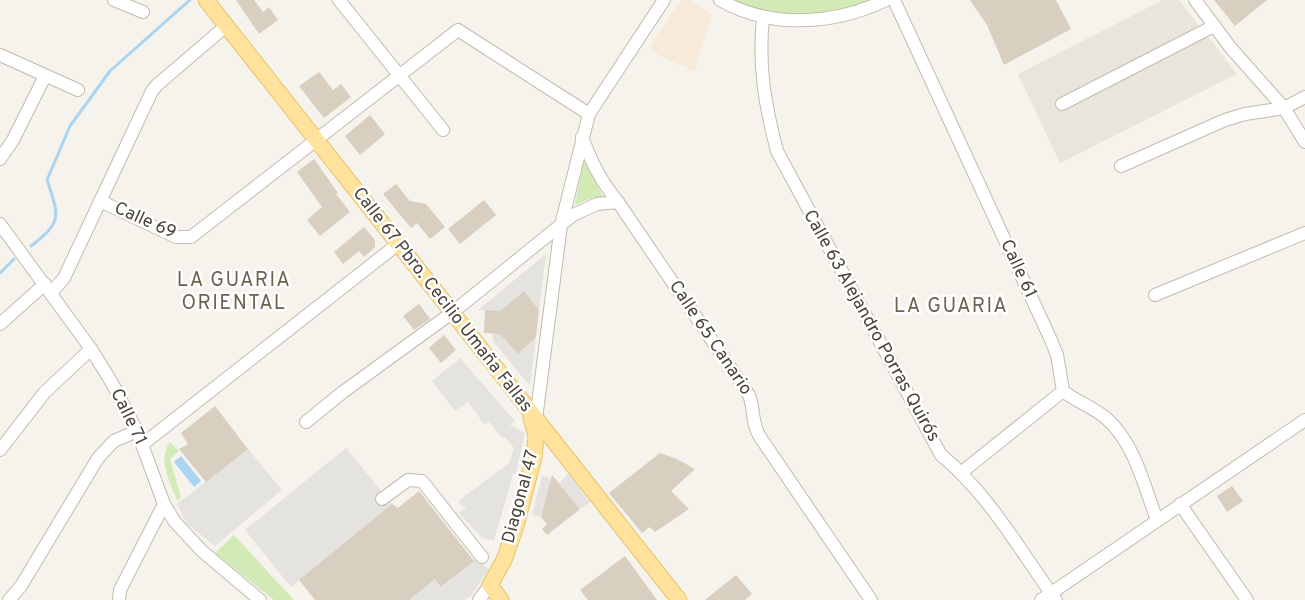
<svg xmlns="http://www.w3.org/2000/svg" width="1305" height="600" viewBox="0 0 1305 600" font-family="Overpass,sans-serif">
<rect width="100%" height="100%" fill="#f6f3ec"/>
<path fill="#eae5da" d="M1163 0H1179L1237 74 1060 163 1018 74Z"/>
<path fill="#f7ead8" d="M681 0H689L712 14 695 71 661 57 649 47Z"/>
<g fill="#d2eab5">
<path d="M720 0H886L876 5 787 20Z"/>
<path d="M584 160 603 197 589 199 575 205Z"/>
<path d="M170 442 179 451 170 459 181 498 177 500C170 483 157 459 170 442Z"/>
<path d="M234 535 294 600H274L215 553Z"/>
</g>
<g fill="#e5e3e0">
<path d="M546 254 539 310 524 291 500 311 478 310Z"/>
<path d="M493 333 500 334 518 354 536 337 530 386 493 341Z"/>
<path d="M460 358 515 421 510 425 525 433 516 474H513L494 541 481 537 458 512 466 509 458 501 509 463 514 448 505 437 502 438 489 422 484 424 468 402 455 411 435 385 432 381Z"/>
<path d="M346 448 392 504 291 587 245 530Z"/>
<path d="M248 449 282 490 215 546 186 523 177 504Z"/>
<path d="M568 474 590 502 580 509 559 483Z"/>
<path d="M542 476 551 479 541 517 532 515Z"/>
<path d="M478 557 488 570 472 595 465 600H409L435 579 442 587Z"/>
</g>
<path fill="#a9d4f2" d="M181 456 201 481 194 487 174 462Z"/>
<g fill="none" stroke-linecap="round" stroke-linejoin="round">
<g stroke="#a9d4f2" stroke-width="3">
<path d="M31 246C63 221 59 217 47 180L70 126 110 71 190 0"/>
<path d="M0 273 14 259"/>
</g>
</g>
<g fill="#d8cfc1">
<path d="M236 0H254L263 12 269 7 278 20 259 34Z"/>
<path d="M970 0H1056L1071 29 1004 65 987 25Z"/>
<path d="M1214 0H1267L1235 26Z"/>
<path d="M319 72 333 90 341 84 351 97 324 118 299 86Z"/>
<path d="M370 115 385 134 360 155 345 136Z"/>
<path d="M314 159 338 193 336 194 350 212 320 236 307 220 322 207 297 172Z"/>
<path d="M396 184 410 201 426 204 445 227 430 239 417 223 411 228 383 194Z"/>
<path d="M484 200 496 215 460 244 448 229Z"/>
<path d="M364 227 375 240V247L364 257 359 251 343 264 334 252Z"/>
<path d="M524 291 539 310 536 337 518 354 500 334 484 333 485 310 500 311Z"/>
<path d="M419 304 430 319 414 330 403 316Z"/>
<path d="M444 335 456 350 441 363 429 348Z"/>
<path d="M215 406 248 449 206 482 179 449 188 444 181 433Z"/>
<path d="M660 453 677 459 695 469 671 491 689 509 655 532 650 527 642 533 609 493Z"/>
<path d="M552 475 580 509 547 535 542 529 547 524 541 517Z"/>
<path d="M1232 486 1243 501 1227 512 1217 496Z"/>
<path d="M419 491 474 561 441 587 435 579 409 600H315L299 580 392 504 398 508Z"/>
<path d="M625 556 657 600H588L580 590Z"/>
<path d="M736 575 752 594 745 600H705Z"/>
</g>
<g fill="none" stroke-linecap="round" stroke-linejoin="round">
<g stroke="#c2bbae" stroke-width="14">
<g id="minor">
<path d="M114 0 143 12"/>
<path d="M339 0 443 130"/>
<path d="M720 0C771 29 834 25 886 0"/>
<path d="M894 0 1051 340 1057 355 1063 391C1077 402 1095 408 1107 419 1135 444 1144 486 1157 520"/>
<path d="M1195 0 1230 47 1284 108 1305 142"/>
<path d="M763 18C758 66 765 105 777 151L941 455C989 494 1020 551 1056 600"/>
<path d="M0 55 78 90"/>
<path d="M1062 104 1214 26"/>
<path d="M582 137C592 163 600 180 618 202L749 395C755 411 751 422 760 437L871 600"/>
<path d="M0 159 13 140 45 76"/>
<path d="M1121 166 1225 120 1245 114 1284 108 1305 97"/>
<path d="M100 201 176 237H191L458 30 589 114"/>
<path d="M0 224 91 349 112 383 137 431 164 504 175 522 202 551 260 600"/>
<path d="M51 293 64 278 152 91 157 85 226 26"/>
<path d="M1155 295 1305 233"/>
<path d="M0 324 45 284"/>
<path d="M536 419 561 225 589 114 664 0"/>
<path d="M306 422 343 392 453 312 573 215 597 204 618 202"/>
<path d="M143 444 398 244"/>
<path d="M0 450 45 392 91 349"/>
<path d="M962 472 1063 391"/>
<path d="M382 499 408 480 422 481 482 557"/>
<path d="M1180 504 1247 600"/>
<path d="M9 600 21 586 98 458 114 441 137 431"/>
<path d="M119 600 120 590 164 504"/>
<path d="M479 600 490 585"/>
<path d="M1041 600 1305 420"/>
</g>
</g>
<g stroke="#e6c16a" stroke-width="17">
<g id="major">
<path d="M206 0 679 600"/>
<path d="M501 600 490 585 504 560 516 526 534 457 536 436 531 417"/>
</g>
</g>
<use href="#minor" stroke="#fff" stroke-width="12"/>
<use href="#major" stroke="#ffe39c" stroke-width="15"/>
</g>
<g text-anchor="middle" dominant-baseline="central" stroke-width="5" stroke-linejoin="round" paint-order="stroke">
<g font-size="18" fill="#4b4439" stroke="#fff">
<text transform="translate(145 221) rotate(24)">Calle 69</text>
<text transform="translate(1018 269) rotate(65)">Calle 61</text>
<text transform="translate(442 300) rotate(52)">Calle 67 Pbro. Cecilio Umaña Fallas</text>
<text transform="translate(871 326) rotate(61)">Calle 63 Alejandro Porras Quirós</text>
<text transform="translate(710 338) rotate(56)">Calle 65 Canario</text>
<text transform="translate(128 417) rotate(64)">Calle 71</text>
<text transform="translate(521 497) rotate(-75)">Diagonal 47</text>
</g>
<g font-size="20" letter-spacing="1.5" fill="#6e6250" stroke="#fff">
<text x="234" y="281">LA GUARIA<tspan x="234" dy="23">ORIENTAL</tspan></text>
<text x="951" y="307">LA GUARIA</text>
</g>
</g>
</svg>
